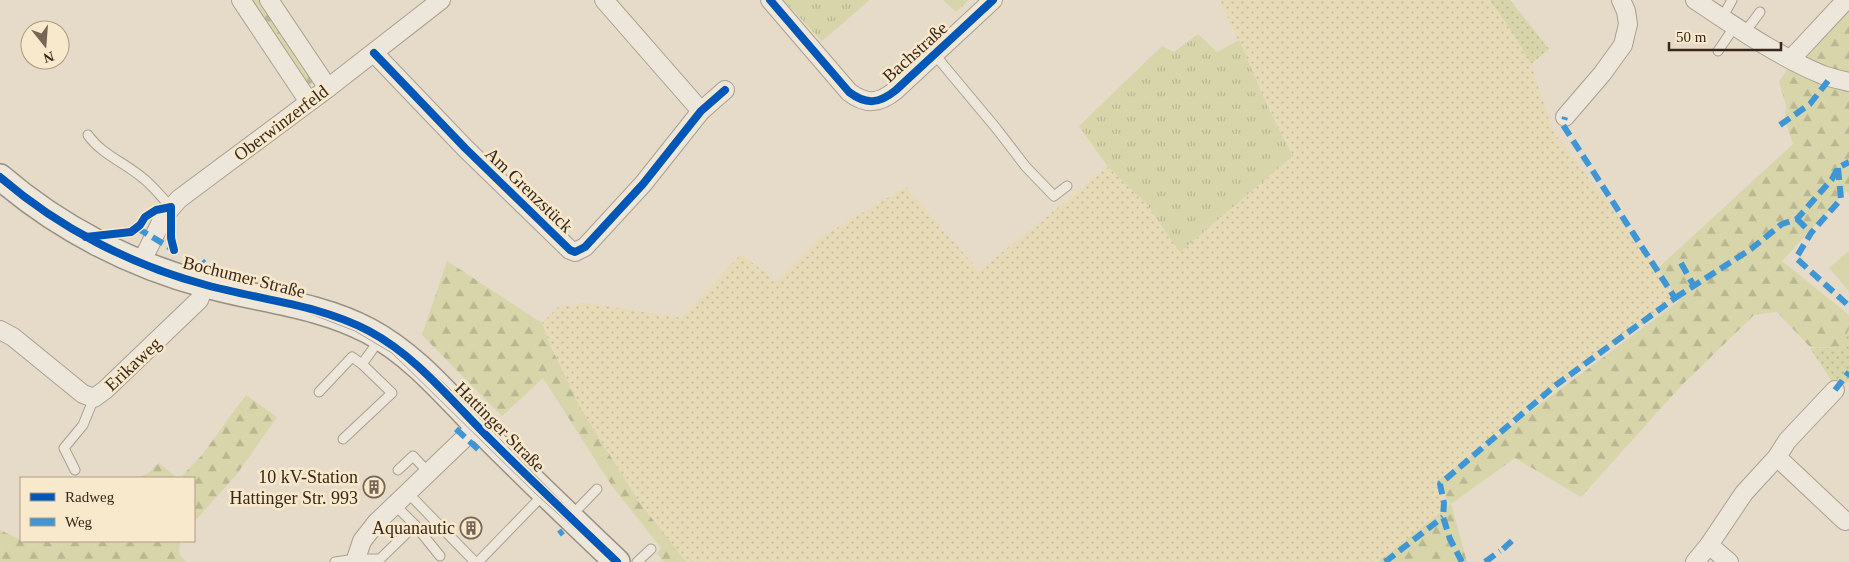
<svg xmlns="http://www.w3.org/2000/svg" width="1849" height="562" viewBox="0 0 1849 562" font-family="Georgia,serif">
<defs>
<pattern id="farmland-dots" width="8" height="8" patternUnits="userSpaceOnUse" patternTransform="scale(1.25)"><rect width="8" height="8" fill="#e7dab7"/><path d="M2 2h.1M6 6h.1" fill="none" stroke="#c7bb9d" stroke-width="1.8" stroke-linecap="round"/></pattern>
<pattern id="grass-tufts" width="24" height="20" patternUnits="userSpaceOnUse" patternTransform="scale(1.25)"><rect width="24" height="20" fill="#d7d5a9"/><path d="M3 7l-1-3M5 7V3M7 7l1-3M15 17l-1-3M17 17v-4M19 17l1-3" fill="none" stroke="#b9b791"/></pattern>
<pattern id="forest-firs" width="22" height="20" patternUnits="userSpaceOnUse" patternTransform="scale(1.25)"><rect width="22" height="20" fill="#d7d5a9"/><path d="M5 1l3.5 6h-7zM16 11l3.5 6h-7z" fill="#b9b791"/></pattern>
<pattern id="park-dots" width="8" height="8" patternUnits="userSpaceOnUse" patternTransform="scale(1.25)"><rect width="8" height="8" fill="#d7d5a9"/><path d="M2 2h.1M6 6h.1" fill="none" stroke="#b9b791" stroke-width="1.8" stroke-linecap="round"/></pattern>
</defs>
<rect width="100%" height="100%" fill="#e5dbc8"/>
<path fill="url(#farmland-dots)" d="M1220 0H1490L1512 32 1531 64 1553 131 1679 298 1558 386 1437 480 1451 504 1378 562H686L639 502 581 409 551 347 542 323 558 307 587 303 682 318 741 254 777 282 820 238 906 187 979 271 1108 167 1146 203 1180 252 1293 156 1269 110Z"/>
<g fill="url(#grass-tufts)">
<path d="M783 0H870L822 41Z"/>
<path d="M943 0H969L956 12Z"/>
<path d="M1198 34 1217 52 1239 40 1269 110 1293 156 1180 252 1146 203 1108 167 1079 126 1162 46 1174 52Z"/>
</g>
<g fill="url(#forest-firs)">
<path d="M247 0H263L313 82 309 85 304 83Z"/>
<path d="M1849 9V77L1799 58Z"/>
<path d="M1789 67 1849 87V194L1846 191 1782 261 1849 315V329L1842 348 1810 347 1777 312 1754 315 1681 386 1581 497 1515 458 1451 504 1467 562H1378L1451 504 1437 481 1679 301 1657 269 1793 144 1785 120 1786 105 1779 82Z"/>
<path d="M447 261 542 323 551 347 581 409 639 502 686 562H664L657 554 661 548 612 486 543 378 502 416 422 335Z"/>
<path d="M246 395 277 417 237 474 194 522V478H180L202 455Z"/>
<path d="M159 463 177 478H135L147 474Z"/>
<path d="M0 530 23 541H180L179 554 186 562H0Z"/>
</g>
<g fill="url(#park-dots)">
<path d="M1490 0H1510L1549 49 1531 64 1512 32Z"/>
<path d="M1849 329V381L1837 389 1810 348H1842Z"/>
</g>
<path fill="#d7d5a9" d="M1849 251V291L1829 268Z"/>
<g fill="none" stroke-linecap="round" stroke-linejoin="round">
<g stroke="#aaa092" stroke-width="11">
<g id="lane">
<path d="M1722 18 1732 0"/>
<path d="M1745 32 1760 12"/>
<path d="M1718 51 1735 26"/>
<path d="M935 55 996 128 1026 167 1054 196 1067 186"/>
<path d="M88 135C102 155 126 163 144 179 154 187 162 198 171 207"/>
<path d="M319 392 352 357 362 364"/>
<path d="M343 439 392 393 362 364 380 339"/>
<path d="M75 470 64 448 83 425 94 398"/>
<path d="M398 470 413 456 429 473"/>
<path d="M408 493 475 562"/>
<path d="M395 505 415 525 440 556"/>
<path d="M571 516 597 489"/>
<path d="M335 562 356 559H380L415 525"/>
<path d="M478 562 544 494"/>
<path d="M637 562 651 549"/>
</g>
</g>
<g stroke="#aaa092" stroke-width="20">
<g id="street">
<path d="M241 0 309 102"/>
<path d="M269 0 328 88"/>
<path d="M604 0 701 111"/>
<path d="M770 0 849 92C866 105 879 104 896 90L993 0"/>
<path d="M1695 0C1736 27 1777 56 1823 75 1831 78 1841 80 1849 82"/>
<path d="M374 53 465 148 570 250 575 252 585 247 643 184 701 111 725 90"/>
<path d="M1791 59 1846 0"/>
<path d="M1565 117 1602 74 1623 45 1628 24 1626 11 1621 0"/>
<path d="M141 263 164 216 179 199 328 88 441 0"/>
<path d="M0 330 13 337 83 394 94 398 105 390 199 300 205 285"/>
<path d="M1777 457 1845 521"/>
<path d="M1709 545 1729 562"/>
<path d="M356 559 362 541 376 523 477 426"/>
<path d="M1695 562 1709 545 1744 493 1777 457 1787 441 1835 390"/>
</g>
</g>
<g stroke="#998f82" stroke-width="28">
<path id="secondary" d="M0 177C59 228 131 265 206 285 260 300 318 304 369 331 418 357 453 403 492 441 533 482 575 522 617 562"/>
</g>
<use href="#lane" stroke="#ede6db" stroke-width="9"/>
<use href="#street" stroke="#ede6db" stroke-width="18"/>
<use href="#secondary" stroke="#ede6db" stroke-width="25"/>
<g stroke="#aba59c" stroke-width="1">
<path d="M0 173C61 227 140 266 220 285 268 297 319 303 365 326 418 352 458 397 500 439 540 480 581 521 622 562"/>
<path d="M303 311 355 331 392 353 537 495 612 562"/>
</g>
<g stroke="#3e96d4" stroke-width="6" stroke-dasharray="12 6" stroke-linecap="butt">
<path d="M1780 125 1810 104 1831 77"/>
<path d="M1838 168 1841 199 1811 233 1796 258 1849 306"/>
<path d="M1797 219 1811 233"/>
<path d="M137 228 174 250"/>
<path d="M202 261 204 263"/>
<path d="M1681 263 1694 286"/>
<path d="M1675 298 1751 249 1782 224 1797 219 1832 179 1838 168 1849 162"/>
<path d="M1835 390 1849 372"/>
<path d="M456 429 480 451"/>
<path d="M559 534 563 531"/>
<path d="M1503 549 1515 538"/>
<path d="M1385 562 1443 517"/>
<path d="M1462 562 1450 539 1443 517 1444 503 1440 484 1556 385 1675 298 1563 125 1565 117"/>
<path d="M1485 562 1500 551"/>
</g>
<g stroke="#f8e9cd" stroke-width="11">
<g id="cycleway">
<path d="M770 0 849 92C866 105 879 104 896 90L993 0"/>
<path d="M374 53 465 148 570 250 575 252 585 247 643 184 701 111 725 90"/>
<path d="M0 177C59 228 131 265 206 285 260 300 318 304 369 331 418 357 453 403 492 441 533 482 575 522 617 562"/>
<path d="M86 237 131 232 140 225 145 217 156 210 171 207V238L174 250"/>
</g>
</g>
<use href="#cycleway" stroke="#0057b8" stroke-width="8"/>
</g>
<defs>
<g id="building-ring" transform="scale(1.125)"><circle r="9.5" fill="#f8e9cd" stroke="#756657" stroke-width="1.5"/><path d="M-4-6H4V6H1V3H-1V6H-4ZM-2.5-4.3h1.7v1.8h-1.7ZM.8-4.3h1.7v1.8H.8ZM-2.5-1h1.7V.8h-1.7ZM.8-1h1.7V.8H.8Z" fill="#756657"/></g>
</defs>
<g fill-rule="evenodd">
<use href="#building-ring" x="374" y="487"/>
<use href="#building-ring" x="471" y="528"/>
</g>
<g text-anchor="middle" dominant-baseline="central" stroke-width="5" stroke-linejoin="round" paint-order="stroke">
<g font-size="18" fill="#38271a" stroke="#f8e9cd">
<text transform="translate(915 52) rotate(-42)">Bachstraße</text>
<text transform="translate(281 123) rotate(-37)">Oberwinzerfeld</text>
<text transform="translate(529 190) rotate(44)">Am Grenzstück</text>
<text transform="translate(244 277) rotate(14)">Bochumer Straße</text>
<text transform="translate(133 364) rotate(-43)">Erikaweg</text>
<text transform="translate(500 427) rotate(45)">Hattinger Straße</text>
</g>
<g font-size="18" fill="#38271a" stroke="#f8e9cd" text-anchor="end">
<text x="358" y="477">10 kV-Station<tspan x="358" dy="21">Hattinger Str. 993</tspan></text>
<text x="455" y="528">Aquanautic</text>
</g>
</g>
<rect x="20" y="477" width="175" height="65" fill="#f8e9cd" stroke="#ab9b85"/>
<rect x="30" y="493" width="25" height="8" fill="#0057b8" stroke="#ab9b85"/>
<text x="65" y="502" font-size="15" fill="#38271a">Radweg</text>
<rect x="30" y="518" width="25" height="8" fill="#3e96d4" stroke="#ab9b85"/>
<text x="65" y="527" font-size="15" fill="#38271a">Weg</text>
<g transform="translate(45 45) rotate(163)"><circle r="24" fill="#f8e9cd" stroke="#ab9b85"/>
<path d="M0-4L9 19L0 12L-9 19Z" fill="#756657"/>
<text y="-8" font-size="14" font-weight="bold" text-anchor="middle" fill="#38271a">N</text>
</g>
<path d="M1669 42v8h112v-8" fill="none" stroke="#38271a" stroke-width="2.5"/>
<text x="1676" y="42" font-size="15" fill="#38271a" stroke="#f8e9cd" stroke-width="4" paint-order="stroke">50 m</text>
</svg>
